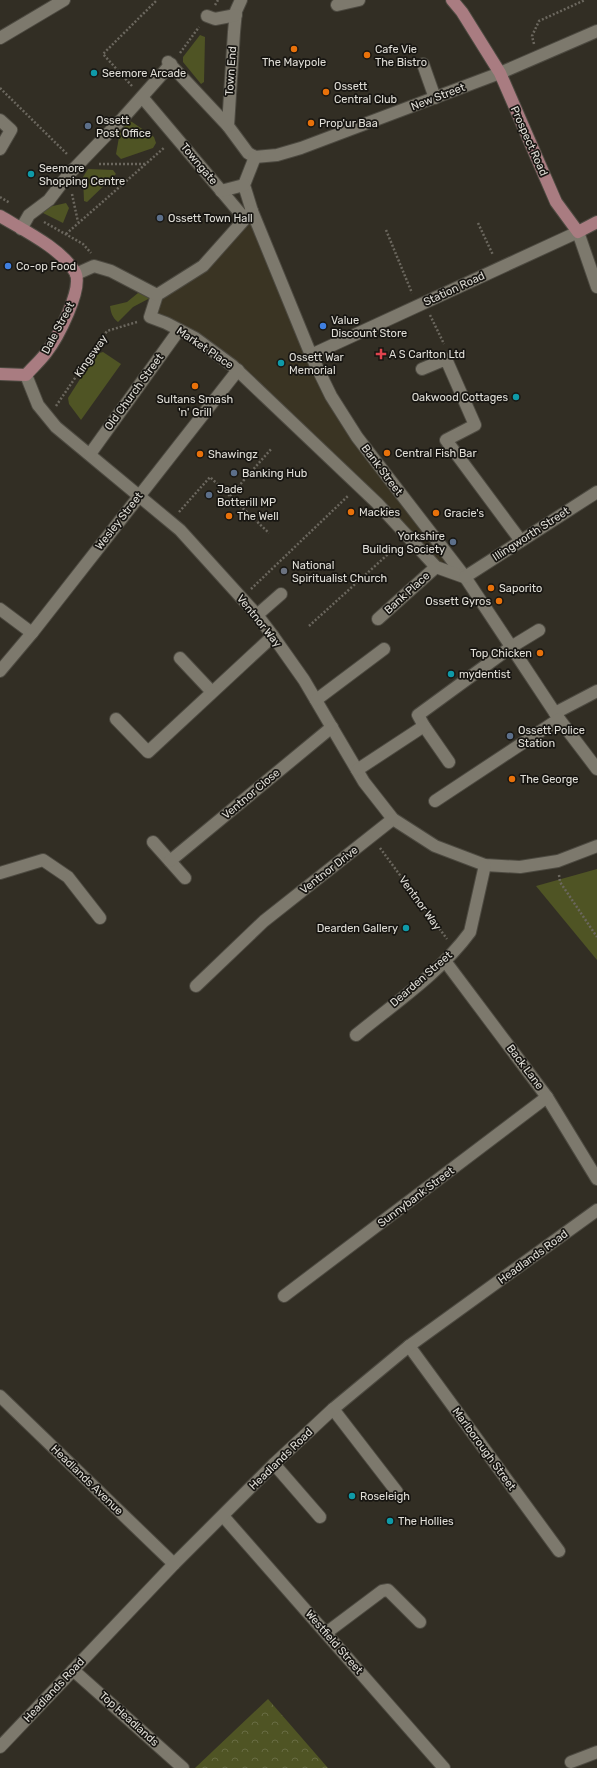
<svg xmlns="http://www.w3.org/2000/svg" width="597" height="1768" viewBox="0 0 597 1768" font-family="Rubik,sans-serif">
<defs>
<pattern id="forest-crowns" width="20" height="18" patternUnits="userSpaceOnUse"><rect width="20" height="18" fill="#4f5424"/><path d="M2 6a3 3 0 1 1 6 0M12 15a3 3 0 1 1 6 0" fill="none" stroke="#686c43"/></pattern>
</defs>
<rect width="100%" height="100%" fill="#322e24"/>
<path fill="#3a3423" d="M252 211 331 396 449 557 436 567 233 366 150 317 157 295 203 266Z"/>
<g fill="#4f5424">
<path d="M200 35 205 37 204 82 201 84 183 62V57Z"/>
<path d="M128 121 132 122 154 137 156 143 153 148 121 159 116 154 121 126Z"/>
<path d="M88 169 113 170 116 174 87 202 84 201 83 177Z"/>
<path d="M66 203 69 208 63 223 43 213 44 208Z"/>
<path d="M147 291 152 296 150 298 133 307 118 322C112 317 111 313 110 306L127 302 138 293Z"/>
<path d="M103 352 121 364 81 420 69 404 68 398 96 354Z"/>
<path d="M597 869V960L536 886Z"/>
</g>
<path fill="url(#forest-crowns)" d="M268 1699 328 1768H195Z"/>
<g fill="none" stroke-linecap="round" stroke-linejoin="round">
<g stroke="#4d4a41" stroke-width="14">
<g id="minor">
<path d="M241 0 236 11 234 32 228 126 248 153 255 157 277 155 301 148 500 73 597 31"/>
<path d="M337 5 359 0"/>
<path d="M207 16 215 19 236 15"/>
<path d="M0 38 64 0"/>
<path d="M168 62 228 126"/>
<path d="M423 64 435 98"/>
<path d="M142 97 245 219"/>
<path d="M0 120 11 130 0 149"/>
<path d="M255 157 244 185 252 211 311 355 331 396 357 437 465 577 559 719 597 769"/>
<path d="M221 191 244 185"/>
<path d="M252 211 203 266 157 295 150 317 166 323 195 338 233 366 377 503 436 567 464 577"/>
<path d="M21 229 29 215 49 200 68 175 123 118 171 64"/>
<path d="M76 274 94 266 111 271 157 295"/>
<path d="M311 355 578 232 597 287"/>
<path d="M422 369 446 359 475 425 446 440 521 541"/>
<path d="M26 375 38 405 56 427 180 530 257 615 273 636 304 680 364 782 393 819 435 846 485 865 520 867 558 861 597 846"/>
<path d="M90 454 179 330"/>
<path d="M465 577 597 492"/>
<path d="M0 609 32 633"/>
<path d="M257 615 281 594"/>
<path d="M378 619 436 567"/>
<path d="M180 658 212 692"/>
<path d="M0 671 32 633 238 370"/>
<path d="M316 700 384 649"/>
<path d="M555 713 597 691"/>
<path d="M116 719 148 752 273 636"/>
<path d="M424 726 449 762"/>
<path d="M357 770 424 726 418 715 511 647 539 630"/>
<path d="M435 801 559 719"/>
<path d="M153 842 185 878"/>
<path d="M170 861 332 727"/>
<path d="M0 873 43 860 68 877 100 918"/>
<path d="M445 961 547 1097 597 1179"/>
<path d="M196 986 264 921 393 819"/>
<path d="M356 1035C395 1003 440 973 470 932L485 865"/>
<path d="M284 1296 547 1097"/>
<path d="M409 1346 559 1551"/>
<path d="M0 1396 174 1564"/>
<path d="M333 1409 397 1492"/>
<path d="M274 1464 320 1517"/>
<path d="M223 1516 444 1768"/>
<path d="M326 1633 382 1591 388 1590 420 1622"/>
<path d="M73 1670 183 1768"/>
<path d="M0 1747 174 1564 274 1464 333 1409 409 1346 597 1210"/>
<path d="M571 1762 597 1752"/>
</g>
</g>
<g stroke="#4d4a41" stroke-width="14">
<g id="major">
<path d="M452 0 462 12 500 73 556 202 578 232 597 222"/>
<path d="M0 216C23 230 61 248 75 272 84 288 57 339 46 353 40 361 32 368 26 375L0 374"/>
</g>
</g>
<g stroke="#6b675e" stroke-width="2.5" stroke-dasharray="2 2" stroke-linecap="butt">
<path d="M215 5 218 0"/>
<path d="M534 44 532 36 539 21 585 0"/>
<path d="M180 53 199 27"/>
<path d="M132 86 103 54 157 0"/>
<path d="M0 88 68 155"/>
<path d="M99 164H145"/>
<path d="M72 194 78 222"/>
<path d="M0 197 10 203"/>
<path d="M44 222 83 244 91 253"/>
<path d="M478 223 493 255"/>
<path d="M386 230 412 293"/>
<path d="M66 234 165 147"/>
<path d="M430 315 444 344"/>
<path d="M56 406 107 331 137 322"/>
<path d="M230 496 272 448"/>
<path d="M179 512 210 477 269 533"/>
<path d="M251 589 349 495"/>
<path d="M309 626 397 546"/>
<path d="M380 848 447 939"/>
<path d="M559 875 560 882 597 937"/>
</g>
<use href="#minor" stroke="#7d796d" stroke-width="12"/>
<use href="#major" stroke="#a97c81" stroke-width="12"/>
</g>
<g fill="#e8710a" stroke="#181612" stroke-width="1.5">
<circle cx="294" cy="49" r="4"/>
<circle cx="367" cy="55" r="4"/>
<circle cx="326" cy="92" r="4"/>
<circle cx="311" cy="123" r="4"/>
<circle cx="195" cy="386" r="4"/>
<circle cx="387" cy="453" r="4"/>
<circle cx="200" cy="454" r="4"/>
<circle cx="351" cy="512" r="4"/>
<circle cx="436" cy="513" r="4"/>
<circle cx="229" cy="516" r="4"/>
<circle cx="491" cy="588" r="4"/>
<circle cx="499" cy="601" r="4"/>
<circle cx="540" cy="653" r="4"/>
<circle cx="512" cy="779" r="4"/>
</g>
<g fill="#0f9aa8" stroke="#181612" stroke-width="1.5">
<circle cx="94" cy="73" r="4"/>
<circle cx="31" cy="174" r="4"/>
<circle cx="281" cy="363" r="4"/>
<circle cx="516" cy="397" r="4"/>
<circle cx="451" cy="674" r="4"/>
<circle cx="406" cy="928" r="4"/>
<circle cx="352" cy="1496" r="4"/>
<circle cx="390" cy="1521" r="4"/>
</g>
<g fill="#5c6f8a" stroke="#181612" stroke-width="1.5">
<circle cx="88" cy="126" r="4"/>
<circle cx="160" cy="218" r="4"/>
<circle cx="234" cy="473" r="4"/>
<circle cx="209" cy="495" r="4"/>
<circle cx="453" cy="542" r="4"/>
<circle cx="510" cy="736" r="4"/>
</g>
<g fill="#3f7fe0" stroke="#181612" stroke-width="1.5">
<circle cx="8" cy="266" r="4"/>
<circle cx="323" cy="326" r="4"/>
</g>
<path fill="#e0444e" stroke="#181612" stroke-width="1.5" d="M379 348h4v4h4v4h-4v4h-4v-4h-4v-4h4z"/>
<circle fill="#6b7280" stroke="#181612" stroke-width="1.5" cx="284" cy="571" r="4"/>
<g text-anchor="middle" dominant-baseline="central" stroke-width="3.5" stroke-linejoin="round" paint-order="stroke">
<g font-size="11" fill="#e0ded7" stroke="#181612" text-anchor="start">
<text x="375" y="49">Cafe Vie<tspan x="375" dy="13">The Bistro</tspan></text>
<text x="294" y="62" text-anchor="middle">The Maypole</text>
<text x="102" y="73">Seemore Arcade</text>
<text x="334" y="86">Ossett<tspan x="334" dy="13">Central Club</tspan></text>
<text x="96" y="120">Ossett<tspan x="96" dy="13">Post Office</tspan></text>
<text x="319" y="123">Prop'ur Baa</text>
<text x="39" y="168">Seemore<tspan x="39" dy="13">Shopping Centre</tspan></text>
<text x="168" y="218">Ossett Town Hall</text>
<text x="16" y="266">Co-op Food</text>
<text x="331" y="320">Value<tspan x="331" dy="13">Discount Store</tspan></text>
<text x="389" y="354">A S Carlton Ltd</text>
<text x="289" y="357">Ossett War<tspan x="289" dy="13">Memorial</tspan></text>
<text x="508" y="397" text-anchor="end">Oakwood Cottages</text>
<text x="195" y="399" text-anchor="middle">Sultans Smash<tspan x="195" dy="13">'n' Grill</tspan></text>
<text x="395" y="453">Central Fish Bar</text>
<text x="208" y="454">Shawingz</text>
<text x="242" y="473">Banking Hub</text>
<text x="217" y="489">Jade<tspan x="217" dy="13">Botterill MP</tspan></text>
<text x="359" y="512">Mackies</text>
<text x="444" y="513">Gracie's</text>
<text x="237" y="516">The Well</text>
<text x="445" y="536" text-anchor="end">Yorkshire<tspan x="445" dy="13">Building Society</tspan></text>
<text x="292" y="565">National<tspan x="292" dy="13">Spiritualist Church</tspan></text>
<text x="499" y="588">Saporito</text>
<text x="491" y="601" text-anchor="end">Ossett Gyros</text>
<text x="532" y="653" text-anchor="end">Top Chicken</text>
<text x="459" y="674">mydentist</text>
<text x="518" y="730">Ossett Police<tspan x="518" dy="13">Station</tspan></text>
<text x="520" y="779">The George</text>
<text x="398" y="928" text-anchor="end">Dearden Gallery</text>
<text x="360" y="1496">Roseleigh</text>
<text x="398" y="1521">The Hollies</text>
</g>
<g font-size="11" fill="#e0ded7" stroke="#181612">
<text transform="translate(231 71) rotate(-86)">Town End</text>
<text transform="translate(438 97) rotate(-21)">New Street</text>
<text transform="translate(529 141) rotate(66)">Prospect Road</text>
<text transform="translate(199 164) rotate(50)">Towngate</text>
<text transform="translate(454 289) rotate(-25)">Station Road</text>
<text transform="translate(58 328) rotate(-62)">Dale Street</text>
<text transform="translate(205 348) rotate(34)">Market Place</text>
<text transform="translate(91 356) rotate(-55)">Kingsway</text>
<text transform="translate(134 392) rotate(-54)">Old Church Street</text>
<text transform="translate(382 470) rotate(53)">Bank Street</text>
<text transform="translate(119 521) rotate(-52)">Wesley Street</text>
<text transform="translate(531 534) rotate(-33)">Illingworth Street</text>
<text transform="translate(407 593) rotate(-42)">Bank Place</text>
<text transform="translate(259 621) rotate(51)">Ventnor Way</text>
<text transform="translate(251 794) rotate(-40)">Ventnor Close</text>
<text transform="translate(329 870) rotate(-38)">Ventnor Drive</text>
<text transform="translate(420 903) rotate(54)">Ventnor Way</text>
<text transform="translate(421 979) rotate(-41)">Dearden Street</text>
<text transform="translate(525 1067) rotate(53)">Back Lane</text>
<text transform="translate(416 1197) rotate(-37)">Sunnybank Street</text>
<text transform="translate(533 1257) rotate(-36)">Headlands Road</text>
<text transform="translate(484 1449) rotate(54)">Marlborough Street</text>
<text transform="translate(281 1459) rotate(-44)">Headlands Road</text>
<text transform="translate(87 1480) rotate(44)">Headlands Avenue</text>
<text transform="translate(334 1642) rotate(49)">Westfield Street</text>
<text transform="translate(54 1690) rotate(-47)">Headlands Road</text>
<text transform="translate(129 1719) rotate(42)">Top Headlands</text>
</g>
</g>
</svg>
